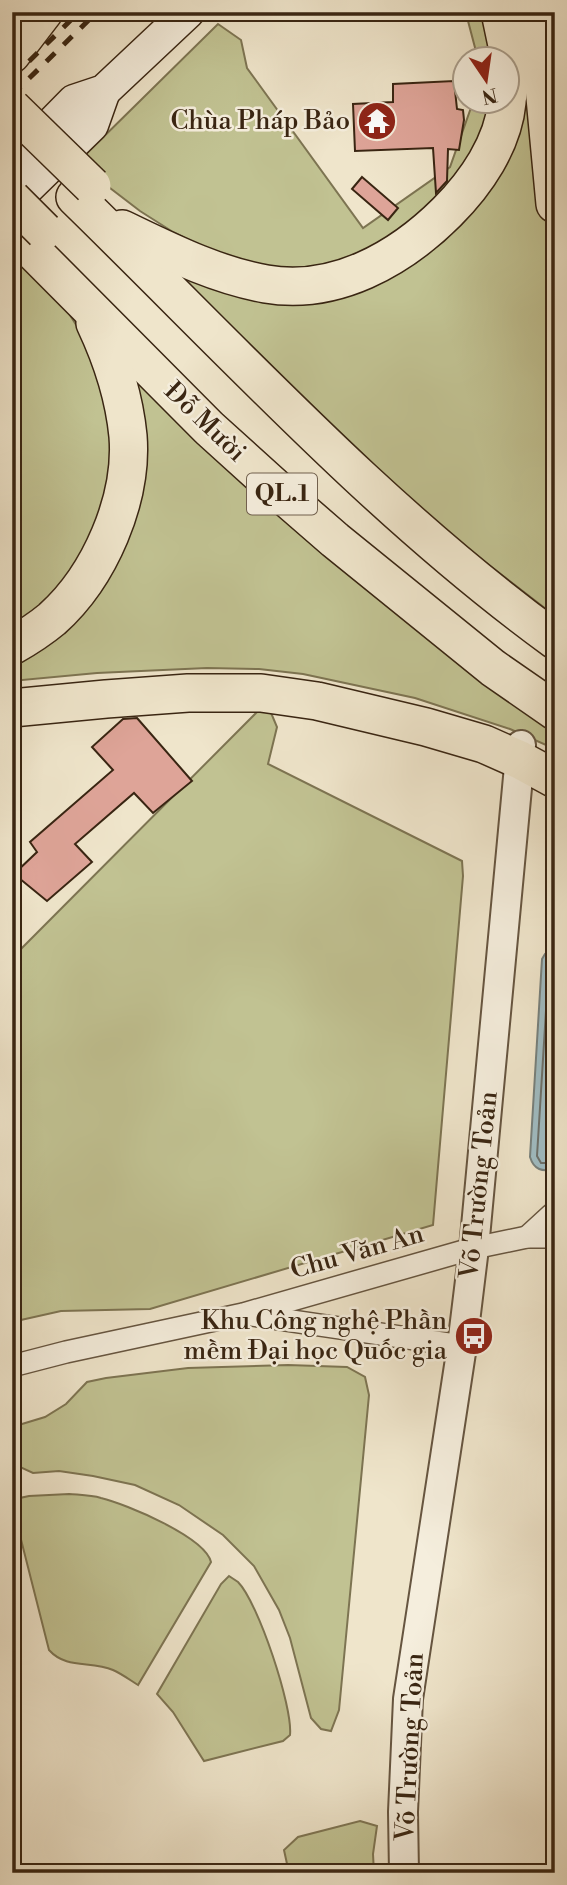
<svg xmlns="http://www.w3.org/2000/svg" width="567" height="1885" viewBox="0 0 567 1885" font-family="'Libre Bodoni',serif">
<rect width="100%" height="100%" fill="#efe5cb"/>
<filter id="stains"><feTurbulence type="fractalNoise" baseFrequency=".00286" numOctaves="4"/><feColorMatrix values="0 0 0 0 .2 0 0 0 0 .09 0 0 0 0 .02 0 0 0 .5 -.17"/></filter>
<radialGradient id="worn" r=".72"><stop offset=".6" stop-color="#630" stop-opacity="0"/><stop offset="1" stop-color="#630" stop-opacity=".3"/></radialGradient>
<g fill="#c1c292" stroke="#7d7452" stroke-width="2">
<path d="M387 12H483L492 59H478L468 21Z"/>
<path d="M512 12H528L554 301 555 616 472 552 411 502 161 259 304 294 478 195Z"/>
<path d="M218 24 241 40 247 68 363 228 450 167 473 102H492L474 155 442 198 379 247 326 265 296 268 265 267 233 258 203 247 173 232 140 211 110 188 80 160Z"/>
<path d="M12 244 53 288 95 355 114 448 105 512 66 585 12 628Z"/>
<path d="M128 359 555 727V749L510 729 415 698 303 674 259 669 207 668 97 673 12 681V659L98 585Z"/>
<path d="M269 708 277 727 268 764 462 861 463 876 433 1225 150 1309 61 1311 12 1322V958L258 711Z"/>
<path d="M288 1365 347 1367 365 1377 369 1395 339 1710 331 1731 321 1729 311 1718 290 1638 279 1610 254 1566 223 1535 179 1505 135 1485 93 1476 59 1471 33 1473 22 1468 14 1461 12 1454V1427L45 1417 66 1404 87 1382 106 1378 188 1368Z"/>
<path d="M69 1494C80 1495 91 1495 101 1498 126 1504 205 1537 211 1562L138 1685C130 1680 122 1674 113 1670 91 1660 67 1670 49 1650L13 1508 20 1498 29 1496Z"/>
<path d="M229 1576C232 1578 235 1580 238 1582 258 1602 293 1707 290 1735L283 1741 204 1761 173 1712 157 1694 221 1584Z"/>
<path d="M360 1821 377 1826 373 1854 374 1873H289L284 1850 298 1837Z"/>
</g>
<path fill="#a0bcc2" stroke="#77807c" stroke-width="2" d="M551 950H555V1169C542 1172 534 1170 530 1157L542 959 545 954Z"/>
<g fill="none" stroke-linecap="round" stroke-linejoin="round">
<g stroke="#6c706a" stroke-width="2">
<path d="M555 957 551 959 549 962 537 1156 541 1163H555"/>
<path d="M555 1013 546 1151 548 1154H555"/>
</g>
</g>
<g fill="#dea498" stroke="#392512" stroke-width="2">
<path d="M454 81 457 109 463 110 464 120 459 150 448 149 447 181 436 193 433 148 355 151 353 104 393 102V84Z"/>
<path d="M362 177 398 208 388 220 352 189Z"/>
<path d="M137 718 192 781 153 813 134 793 75 844 92 862 47 901 14 874 37 852 30 842 113 770 92 747 123 719Z"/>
</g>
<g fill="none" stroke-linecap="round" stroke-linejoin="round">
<g stroke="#665540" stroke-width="24">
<g id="minor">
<path d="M527 1237 551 1215 555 1214"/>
<path d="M252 1315 462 1346"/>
<path d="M12 1366 66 1352 243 1314 474 1248 527 1237H555"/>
</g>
</g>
<g stroke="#665540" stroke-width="32">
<path id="tertiary" d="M404 1873 403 1812 408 1699 462 1346 474 1248 521 745"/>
</g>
<g stroke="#392512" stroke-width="35">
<g id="secondary">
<path d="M12 164 74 101 104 91 188 12"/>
<path d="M12 203 92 125 104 91"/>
</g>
</g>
<g stroke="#392512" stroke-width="38">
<path id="primary" d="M12 55 45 12"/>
</g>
<g stroke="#392512" stroke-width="40">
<g id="trunk">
<path d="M500 12 508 50V95"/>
<path d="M537 12 555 204"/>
<path d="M75 197C231 349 379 512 555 640"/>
<path d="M122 229C168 251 215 275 266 284 335 296 400 259 447 212 476 183 503 144 507 102"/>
<path d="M12 230 209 428 282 494 335 540 493 668 555 711"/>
<path d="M12 646C26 638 40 629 52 619 100 576 133 499 128 436 124 395 112 359 95 323"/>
<path d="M12 708 106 699 188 693H261L317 701 426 727 484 744 520 760 555 779"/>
</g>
</g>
<use href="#minor" stroke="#f5eedd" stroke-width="21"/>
<use href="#tertiary" stroke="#f5eedd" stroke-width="28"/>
<use href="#secondary" stroke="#f5eedd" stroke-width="32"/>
<use href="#primary" stroke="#efe5cb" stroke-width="35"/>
<use href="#trunk" stroke="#efe5cb" stroke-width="37"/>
<g stroke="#392512" stroke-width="5" stroke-dasharray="12 12" stroke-linecap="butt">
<path d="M12 78 79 12"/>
<path d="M12 95 97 12"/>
</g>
<g stroke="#392512" stroke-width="40" stroke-linecap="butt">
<g id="trunk-bridge">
<path d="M12 108 92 186"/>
<path d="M12 199 44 231"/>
</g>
</g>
<use href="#trunk-bridge" stroke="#efe5cb" stroke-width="37"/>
</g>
<defs>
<g id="temple-disc" transform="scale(2.0125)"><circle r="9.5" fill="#8f2418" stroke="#f5eedd"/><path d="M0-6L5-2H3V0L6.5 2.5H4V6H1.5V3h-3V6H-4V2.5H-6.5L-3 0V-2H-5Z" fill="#fff"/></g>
<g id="bus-disc" transform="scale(2.0125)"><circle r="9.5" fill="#8f2418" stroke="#f5eedd"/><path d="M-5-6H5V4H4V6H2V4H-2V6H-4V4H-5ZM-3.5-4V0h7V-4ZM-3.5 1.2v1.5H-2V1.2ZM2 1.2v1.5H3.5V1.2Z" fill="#fff"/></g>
</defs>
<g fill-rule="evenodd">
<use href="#temple-disc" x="377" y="121"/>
<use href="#bus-disc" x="474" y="1336"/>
</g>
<g text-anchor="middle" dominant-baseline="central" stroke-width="5" stroke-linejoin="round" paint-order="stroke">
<rect fill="#f5eedd" stroke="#71614f" stroke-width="2" x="247" y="473.5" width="70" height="41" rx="5"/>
<g font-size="24" font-weight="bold" fill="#392512">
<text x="282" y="494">QL.1</text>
</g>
<g font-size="26" fill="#392512" stroke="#f5eedd" text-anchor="end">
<text x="350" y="121">Chùa Pháp Bảo</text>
<text x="447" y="1321">Khu Công nghệ Phần<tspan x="447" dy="30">mềm Đại học Quốc gia</tspan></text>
</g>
<g font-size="26" fill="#392512" stroke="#f5eedd">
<text transform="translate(205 422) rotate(44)">Đỗ Mười</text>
<text transform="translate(479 1185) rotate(-84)">Võ Trường Toản</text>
<text transform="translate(357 1252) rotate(-16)">Chu Văn An</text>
<text transform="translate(410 1747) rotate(-87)">Võ Trường Toản</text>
</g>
</g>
<rect width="567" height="1885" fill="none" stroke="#efe5cb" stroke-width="42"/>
<rect x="14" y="14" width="539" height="1857" fill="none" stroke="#392512" stroke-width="3.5"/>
<rect x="21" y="21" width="525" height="1843" fill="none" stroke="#392512" stroke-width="2"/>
<g transform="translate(486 80) rotate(167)"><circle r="33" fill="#f5eedd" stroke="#aa9e8c" stroke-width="2"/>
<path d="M0-5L12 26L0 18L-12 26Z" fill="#8f2418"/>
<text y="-10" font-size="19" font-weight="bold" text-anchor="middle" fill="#392512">N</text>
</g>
<rect width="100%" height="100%" filter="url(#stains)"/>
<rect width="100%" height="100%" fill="url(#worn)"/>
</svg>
